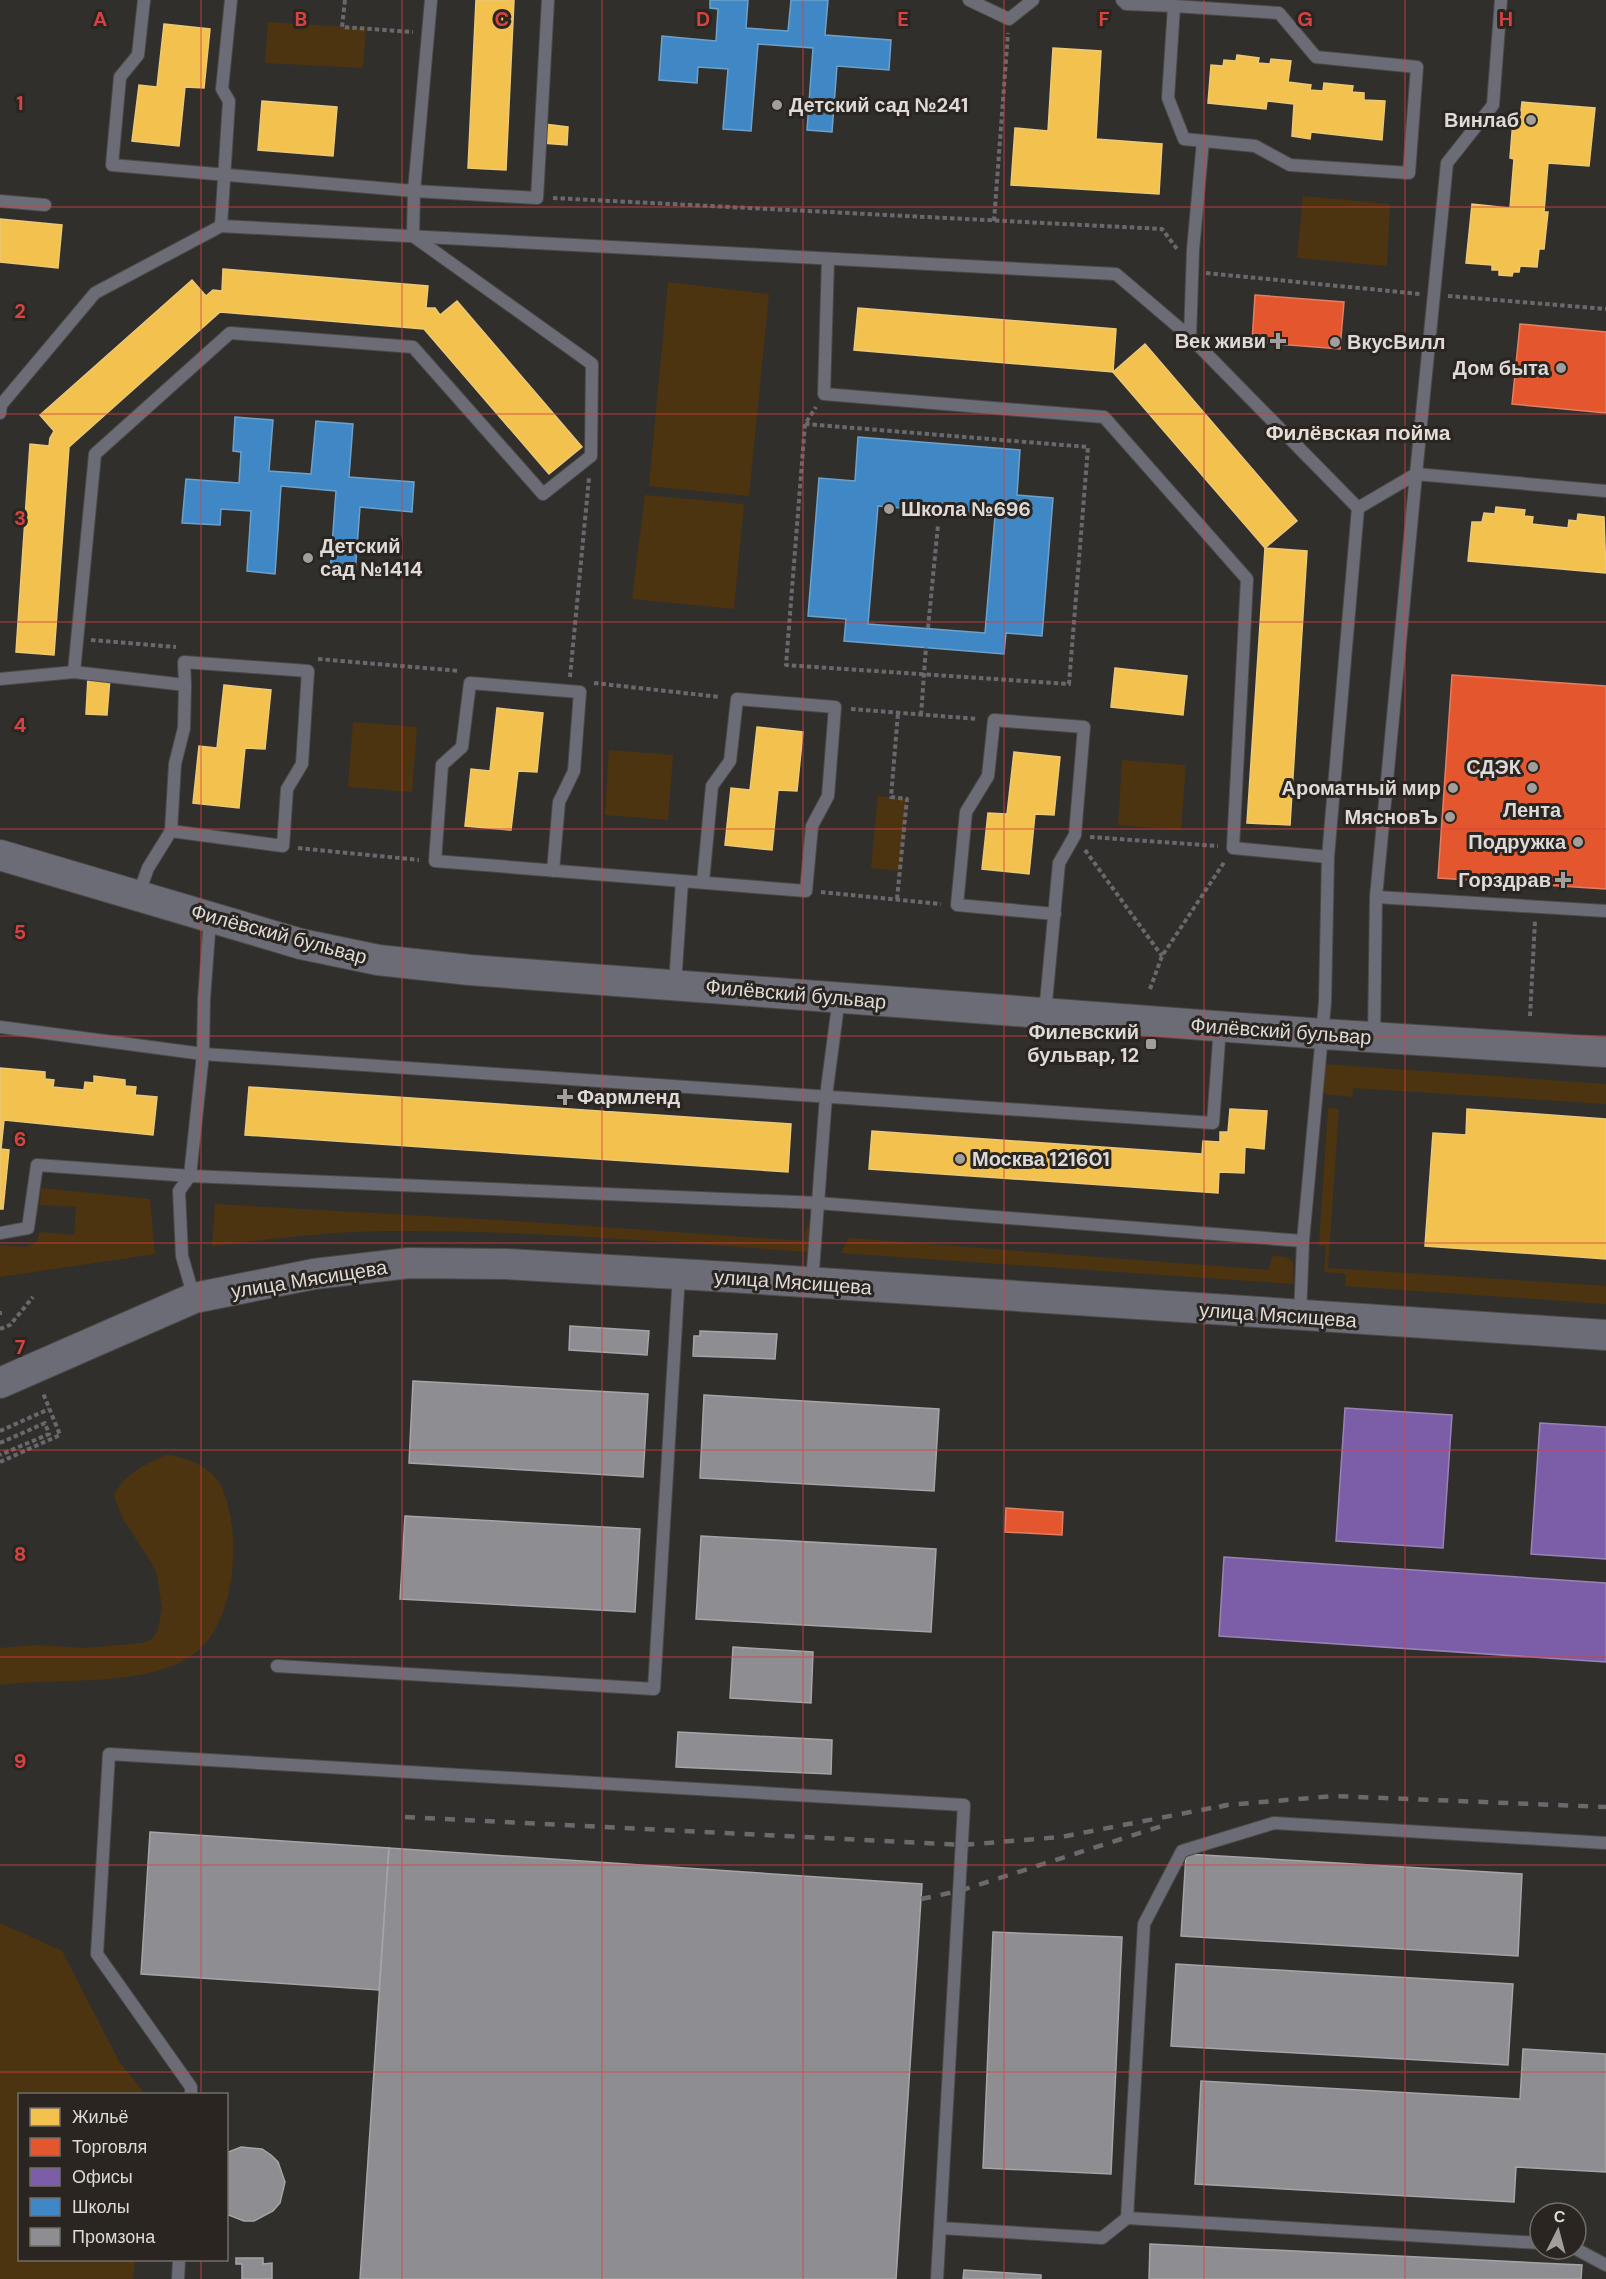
<svg xmlns="http://www.w3.org/2000/svg" width="1606" height="2279" viewBox="0 0 1606 2279" font-family="'DM Sans',sans-serif">
<rect width="100%" height="100%" fill="#312f2c"/>
<g fill="#4d3411">
<path d="M268 22 366 28 363 68 265 63Z"/>
<path d="M1303 196 1390 204 1387 266 1297 258Z"/>
<path d="M668 282 769 294 749 496 649 486Z"/>
<path d="M645 495 744 504 734 609 632 599Z"/>
<path d="M353 722 417 727 412 792 348 787Z"/>
<path d="M609 750 673 755 668 820 605 815Z"/>
<path d="M1122 760 1186 765 1181 830 1118 825Z"/>
<path d="M878 796 907 799 900 871 871 868Z"/>
<path d="M1323 1064 1606 1084V1104L1353 1088 1352 1097 1325 1094 1321 1082Z"/>
<path d="M1328 1108 1339 1109 1328 1268 1606 1286V1304L1345 1286 1346 1274 1324 1272 1326 1246 1319 1245Z"/>
<path d="M41 1188 150 1199 155 1254 0 1277V1245L26 1247 37 1242 39 1232 74 1235 76 1207 40 1205Z"/>
<path d="M215 1204 531 1222 805 1241 807 1226H810L811 1252C672 1243 532 1230 393 1231 333 1231 272 1239 212 1246Z"/>
<path d="M849 1238 1269 1270 1272 1256 1286 1257 1293 1262V1284L841 1253Z"/>
<path d="M166 1455C184 1456 208 1466 218 1481 244 1524 237 1621 196 1652 150 1689 57 1677 0 1685V1648L37 1645 84 1648 142 1643 152 1639 158 1630 162 1608 157 1575 153 1565 122 1517 114 1496C122 1475 146 1464 166 1455Z"/>
<path d="M0 1923 62 1951 120 2063 145 2094H20V2260H135L133 2279H0Z"/>
</g>
<g fill="#f2c14e" stroke="#ecc877" stroke-width="1.5">
<path d="M476 0H514L506 170 468 168Z"/>
<path d="M164 24 210 29 204 88 185 87 179 146 132 141 139 85 157 87Z"/>
<path d="M1053 48 1101 51 1096 139 1162 144 1159 194 1011 185 1015 128 1048 131Z"/>
<path d="M1237 55 1259 58 1258 63 1270 64 1271 59 1291 61 1288 82 1311 85 1310 90 1323 91 1324 83 1353 86 1352 92 1364 93V100L1385 101 1382 140 1311 132 1310 139 1292 136 1294 104 1267 101 1266 109 1208 103 1211 65 1223 66 1224 60 1236 61Z"/>
<path d="M262 101 337 107 333 156 258 150Z"/>
<path d="M1522 102 1595 108 1589 166 1548 163 1544 212H1548L1544 249H1539L1537 267 1520 266 1519 272H1513L1512 276 1499 275V270H1492V265L1466 263 1472 204 1510 208 1514 159 1510 158 1513 120H1520Z"/>
<path d="M544 124 568 127 567 145 542 143Z"/>
<path d="M0 219 62 225 58 268 0 262Z"/>
<path d="M223 269 428 286 426 308H435L440 315 457 301 582 447 549 474 424 329 220 312 69 447 54 655 16 652 30 444 49 446 50 438 54 431 40 415 192 280 206 296 213 290 222 291Z"/>
<path d="M858 308 1116 329 1113 372 854 350Z"/>
<path d="M1145 344 1297 521 1265 548 1113 372Z"/>
<path d="M1496 507 1525 510 1524 516 1533 517 1532 524 1568 528 1569 520 1577 521 1578 514 1604 517 1606 573 1468 561 1472 522H1482L1484 513 1495 514Z"/>
<path d="M1265 548 1307 551 1290 825 1247 823Z"/>
<path d="M1115 668 1187 676 1183 715 1111 707Z"/>
<path d="M88 677 110 678 107 715 86 714Z"/>
<path d="M224 685 271 690 265 749 245 748 239 808 193 803 199 746 217 748Z"/>
<path d="M497 708 543 713 537 772 518 771 511 830 465 826 471 769 490 771Z"/>
<path d="M757 727 803 732 797 791 778 790 772 850 725 845 731 788 750 790Z"/>
<path d="M1014 752 1060 757 1054 815 1035 814 1029 874 982 869 988 813 1007 814Z"/>
<path d="M0 1068 45 1072V1079L54 1080 53 1087 84 1090 85 1082 94 1083V1076L125 1080V1086L136 1087 135 1095 157 1097 153 1135 4 1120 1 1149 9 1150 3 1209H0Z"/>
<path d="M249 1087 791 1124 788 1172 245 1135Z"/>
<path d="M1230 1109 1267 1111 1264 1149 1245 1147 1244 1173 1219 1172 1218 1193 869 1169 872 1131 1202 1154 1203 1141 1220 1142V1132H1228Z"/>
<path d="M1467 1109 1606 1119V1259L1425 1246 1433 1133 1466 1135Z"/>
</g>
<g fill="#e4572e" stroke="#e27e61" stroke-width="1.5">
<path d="M1255 295 1344 302 1340 349 1252 342Z"/>
<path d="M1520 324 1606 332V413L1512 404Z"/>
<path d="M1452 675 1606 686V889L1438 878Z"/>
<path d="M1006 1508 1063 1512 1062 1535 1005 1532Z"/>
</g>
<g fill="#7b5ea7" stroke="#9883b5" stroke-width="1.5">
<path d="M1345 1408 1452 1415 1443 1548 1336 1541Z"/>
<path d="M1540 1423 1606 1427V1559L1531 1554Z"/>
<path d="M1224 1557 1606 1583V1662L1219 1636Z"/>
</g>
<g fill="#3f88c5" stroke="#6ea1ca" stroke-width="1.5" fill-rule="evenodd">
<path d="M710 0H748L746 28 788 31 791 0H828L825 35 891 40 889 70 837 66 832 132 807 130 813 48 758 44 751 131 723 129 728 69 698 67 697 83 659 80 662 36 716 41 718 9 710 8Z"/>
<path d="M235 417 273 420 269 471 311 474 316 421 353 424 349 477 414 482 412 512 360 507 355 574 330 572 336 491 281 486 275 574 247 571 251 511 221 509 220 525 182 523 186 479 239 483 241 452 233 451Z"/>
<path d="M858 437 1020 450 1017 495 1053 498 1042 636 1006 633 1004 654 844 641 846 619 808 616 819 478 855 481ZM878 506 995 516 985 633 868 624Z"/>
</g>
<g fill="#8d8d92" stroke="#a5a4a7" stroke-width="1.5">
<path d="M570 1326 649 1331 647 1355 569 1350Z"/>
<path d="M700 1331 777 1334 775 1359 693 1356 694 1336H700Z"/>
<path d="M413 1381 648 1394 643 1477 409 1463Z"/>
<path d="M704 1395 939 1409 934 1491 700 1478Z"/>
<path d="M405 1516 640 1529 635 1612 400 1599Z"/>
<path d="M701 1536 936 1549 931 1632 696 1619Z"/>
<path d="M733 1647 813 1652 811 1703 730 1698Z"/>
<path d="M678 1732 832 1740 831 1774 676 1767Z"/>
<path d="M150 1832 389 1848 379 1990 141 1974Z"/>
<path d="M389 1848 922 1884 896 2279H360Z"/>
<path d="M1186 1854 1522 1874 1518 1956 1181 1936Z"/>
<path d="M993 1932 1122 1937 1111 2174 983 2168Z"/>
<path d="M1176 1964 1513 1984 1508 2065 1171 2046Z"/>
<path d="M1523 2049 1606 2054V2172L1516 2167 1514 2202 1195 2184 1201 2081 1520 2099Z"/>
<path d="M241 2147 262 2149 271 2155 278 2162 285 2182 280 2203 273 2211 254 2221H244L226 2214V2153Z"/>
<path d="M1150 2244 1582 2265 1581 2279H1149Z"/>
<path d="M236 2258H263V2264L272 2263V2279H242V2264H236Z"/>
<path d="M964 2270 1041 2275V2279H963Z"/>
</g>
<g fill="none" stroke-linecap="round" stroke-linejoin="round">
<g stroke="#4c4a48" stroke-width="14">
<g id="service">
<path d="M144 0 138 55 120 77 112 165 414 191 537 198 548 0"/>
<path d="M969 0 1009 19 1033 0"/>
<path d="M1122 0 1126 4 1174 6 1168 98 1184 139 1255 146 1290 165 1409 173 1417 67 1316 57 1279 13 1174 6"/>
<path d="M1203 141 1193 250 1190 337 1358 508 1328 857 1325 1002 1303 1241 1300 1316"/>
<path d="M0 201 45 205"/>
<path d="M221 226 229 101 222 89 231 0"/>
<path d="M828 259 824 394 1104 417 1247 579 1233 848 1328 857"/>
<path d="M0 413 1 405 95 293 221 226 1116 274 1190 337"/>
<path d="M1358 508 1416 474 1447 163 1493 105 1501 0"/>
<path d="M74 672 95 454 230 333 413 347 543 494 591 456 592 364 413 236 414 191 431 0"/>
<path d="M0 679 74 672 185 685 184 662 308 671 302 764 287 789 283 846 171 831"/>
<path d="M553 871 559 802 574 771 580 692 470 683 462 747 442 765 435 861 682 881 675 984"/>
<path d="M682 881 806 891 812 826 828 796 835 707 737 699 730 761 712 786 703 882"/>
<path d="M138 896 148 868 171 831 175 764 184 728 185 685"/>
<path d="M1376 897 1606 911"/>
<path d="M210 919 204 999 203 1054 1213 1123 1220 1027"/>
<path d="M1045 1013 1059 863 1075 835 1084 727 994 720 988 776 966 812 957 905 1055 914"/>
<path d="M0 1027 203 1054 190 1176 179 1191 182 1256 194 1298"/>
<path d="M1374 1038 1376 897 1416 474 1606 491"/>
<path d="M0 1233 28 1228 37 1165 190 1176 818 1203 1303 1241"/>
<path d="M812 1283 826 1096 839 998"/>
<path d="M277 1666 654 1689 679 1274"/>
<path d="M191 2094V2087L97 1954 109 1754 964 1805 937 2279"/>
<path d="M1127 2218 1540 2243"/>
<path d="M940 2228 1102 2238 1127 2218 1144 1924 1182 1851 1274 1823 1606 1843"/>
<path d="M1576 2249 1606 2265"/>
<path d="M178 2279 179 2260"/>
</g>
</g>
<g stroke="#4c4a48" stroke-width="32">
<g id="tertiary">
<path d="M0 855 301 944 378 960 470 970 1323 1034 1606 1052"/>
<path d="M0 1383 194 1298 314 1274 409 1263 506 1264 730 1277 1606 1335"/>
</g>
</g>
<g stroke="#69686d" stroke-width="4" stroke-dasharray="4.5 3" stroke-linecap="butt">
<path d="M345 0 342 27 413 32"/>
<path d="M553 198 1162 229 1177 249"/>
<path d="M994 221 1008 33"/>
<path d="M1206 273 1420 294"/>
<path d="M1448 296 1606 309"/>
<path d="M805 424 1088 447 1069 684 786 665 805 424 816 407"/>
<path d="M928 628 938 525"/>
<path d="M91 640 176 647"/>
<path d="M318 659 460 671"/>
<path d="M570 677 589 478"/>
<path d="M594 683 720 697"/>
<path d="M851 709 978 719"/>
<path d="M921 715 926 647"/>
<path d="M1090 837 1218 846"/>
<path d="M298 848 419 860"/>
<path d="M1085 850 1162 956"/>
<path d="M821 892 941 904"/>
<path d="M897 899 907 799 891 797 898 713"/>
<path d="M1150 989 1162 956 1225 861"/>
<path d="M1530 1016 1535 921"/>
<path d="M0 1311V1315"/>
<path d="M0 1329 10 1325 33 1297"/>
<path d="M0 1431 49 1409"/>
<path d="M0 1443 45 1423 49 1434 0 1455"/>
<path d="M0 1462 60 1435 43 1393"/>
</g>
<use href="#service" stroke="#6c6c77" stroke-width="12"/>
<use href="#tertiary" stroke="#6c6c77" stroke-width="30"/>
<g stroke="#6a6a6d" stroke-width="4.5" stroke-dasharray="10 10" stroke-linecap="butt">
<path d="M1219 1807 1227 1805 1334 1796 1606 1807"/>
<path d="M405 1817 962 1845 1061 1837 1227 1805"/>
<path d="M921 1899 959 1891 1168 1824"/>
</g>
</g>
<path fill="none" stroke="#d74342" stroke-width="1.5" stroke-opacity="0.55" d="M201 0V2094M402 0V2279M602 0V2279M803 0V2279M1004 0V2279M1204 0V2279M1405 0V2279M0 207H1606M0 414H1606M0 622H1606M0 829H1606M0 1036H1606M0 1243H1606M0 1450H1606M0 1657H1606M0 1865H1606M0 2072H1606M201 2260V2279"/>
<g fill="#a19e9b" stroke="#2a2520" stroke-width="2">
<circle cx="777" cy="105" r="6"/>
<circle cx="1531" cy="120" r="6"/>
<path d="M1275 332h6v6h6v6h-6v6h-6v-6h-6v-6h6z"/>
<circle cx="1335" cy="342" r="6"/>
<circle cx="1561" cy="368" r="6"/>
<circle cx="889" cy="509" r="6"/>
<circle cx="308" cy="558" r="6"/>
<circle cx="1533" cy="767" r="6"/>
<circle cx="1453" cy="788" r="6"/>
<circle cx="1532" cy="788" r="6"/>
<circle cx="1450" cy="817" r="6"/>
<circle cx="1578" cy="842" r="6"/>
<path d="M1560 871h6v6h6v6h-6v6h-6v-6h-6v-6h6z"/>
<rect x="1145" y="1038" width="12" height="12" rx="3"/>
<path d="M562 1088h6v6h6v6h-6v6h-6v-6h-6v-6h6z"/>
<circle cx="960" cy="1159" r="6"/>
</g>
<g text-anchor="middle" dominant-baseline="central" stroke-width="6" stroke-linejoin="round" paint-order="stroke">
<g font-size="20" font-weight="bold" fill="#dddad7" stroke="#2a2520" text-anchor="end">
<text x="789" y="105" text-anchor="start">Детский сад №241</text>
<text x="1519" y="120">Винлаб</text>
<text x="1266" y="341">Век живи</text>
<text x="1347" y="342" text-anchor="start">ВкусВилл</text>
<text x="1549" y="368">Дом быта</text>
<text x="901" y="509" text-anchor="start">Школа №696</text>
<text x="320" y="546" text-anchor="start">Детский<tspan x="320" dy="23">сад №1414</tspan></text>
<text x="1521" y="767">СДЭК</text>
<text x="1441" y="788">Ароматный мир</text>
<text x="1532" y="810" text-anchor="middle">Лента</text>
<text x="1438" y="817">МясновЪ</text>
<text x="1566" y="842">Подружка</text>
<text x="1551" y="880">Горздрав</text>
<text x="1139" y="1032">Филевский<tspan x="1139" dy="23">бульвар, 12</tspan></text>
<text x="577" y="1097" text-anchor="start">Фармленд</text>
<text x="972" y="1159" text-anchor="start">Москва 121601</text>
</g>
<g font-size="20" fill="#dddad7" stroke="#2a2520">
<text transform="translate(279 934) rotate(15)">Филёвский бульвар</text>
<text transform="translate(796 994) rotate(5)">Филёвский бульвар</text>
<text transform="translate(1281 1031) rotate(4)">Филёвский бульвар</text>
<text transform="translate(309 1279) rotate(-9)">улица Мясищева</text>
<text transform="translate(793 1282) rotate(4)">улица Мясищева</text>
<text transform="translate(1278 1315) rotate(4)">улица Мясищева</text>
</g>
<g font-size="21" font-weight="bold" fill="#e5ded7" stroke="#2a2520">
<text x="1358" y="433">Филёвская пойма</text>
</g>
</g>
<g font-size="20" text-anchor="middle" font-weight="bold" fill="#d74342" stroke="#2a2520" stroke-width="6" stroke-linejoin="round" paint-order="stroke">
<text x="100" y="26">A</text>
<text x="301" y="26">B</text>
<text x="502" y="26">C</text>
<text x="703" y="26">D</text>
<text x="903" y="26">E</text>
<text x="1104" y="26">F</text>
<text x="1305" y="26">G</text>
<text x="1506" y="26">H</text>
<text x="20" y="110">1</text>
<text x="20" y="318">2</text>
<text x="20" y="525">3</text>
<text x="20" y="732">4</text>
<text x="20" y="939">5</text>
<text x="20" y="1146">6</text>
<text x="20" y="1354">7</text>
<text x="20" y="1561">8</text>
<text x="20" y="1768">9</text>
</g>
<rect x="18" y="2093" width="210" height="168" fill="#2a2520" stroke="#726d69" stroke-width="1.5"/>
<rect x="30" y="2108" width="30" height="18" fill="#f2c14e" stroke="#726d69" stroke-width="1.5"/>
<text x="72" y="2123" font-size="18" fill="#dddad7">Жильё</text>
<rect x="30" y="2138" width="30" height="18" fill="#e4572e" stroke="#726d69" stroke-width="1.5"/>
<text x="72" y="2153" font-size="18" fill="#dddad7">Торговля</text>
<rect x="30" y="2168" width="30" height="18" fill="#7b5ea7" stroke="#726d69" stroke-width="1.5"/>
<text x="72" y="2183" font-size="18" fill="#dddad7">Офисы</text>
<rect x="30" y="2198" width="30" height="18" fill="#3f88c5" stroke="#726d69" stroke-width="1.5"/>
<text x="72" y="2213" font-size="18" fill="#dddad7">Школы</text>
<rect x="30" y="2228" width="30" height="18" fill="#8d8d92" stroke="#726d69" stroke-width="1.5"/>
<text x="72" y="2243" font-size="18" fill="#dddad7">Промзона</text>
<g transform="translate(1558 2231) rotate(6)"><circle r="28" fill="#2a2520" stroke="#726d69" stroke-width="1.5"/>
<path d="M0-4.5L10 22L0 15L-10 22Z" fill="#a19e9b"/>
<text y="-9" font-size="16" font-weight="bold" text-anchor="middle" fill="#dddad7">С</text>
</g>
</svg>
